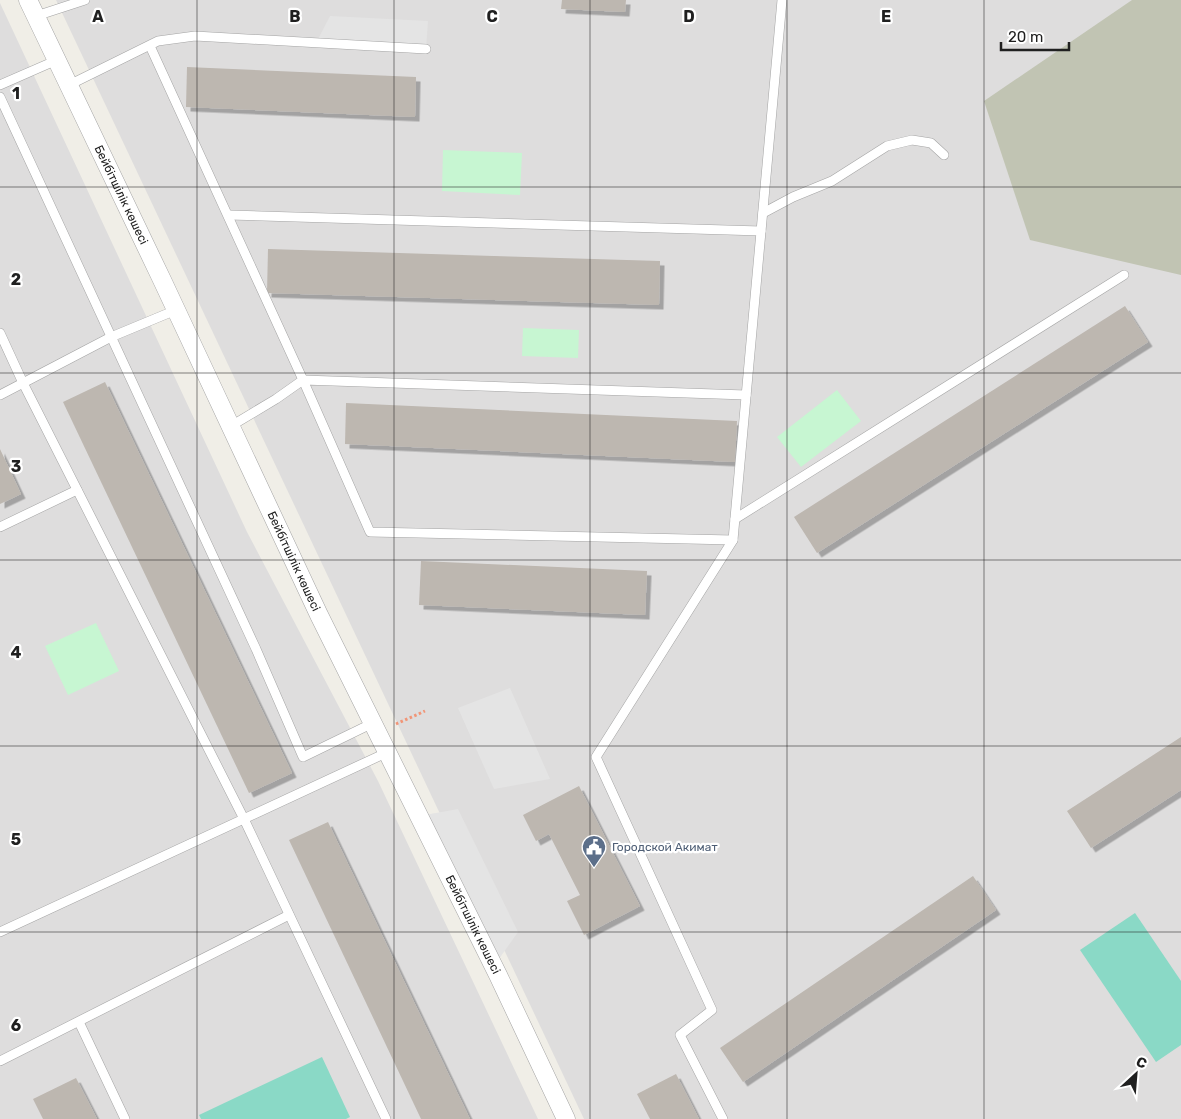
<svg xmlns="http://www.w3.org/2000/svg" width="1181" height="1119" viewBox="0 0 1181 1119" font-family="Rubik,sans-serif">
<defs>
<filter id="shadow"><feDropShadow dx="4.5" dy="4.5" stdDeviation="0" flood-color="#0004"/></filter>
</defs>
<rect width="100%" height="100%" fill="#f0eee7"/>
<g fill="#dedddd">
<path d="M56 0H1181V1119H584Z"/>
<path d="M0 3 247 532 378 781 538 1119H0Z"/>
</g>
<path fill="#c1c4b3" d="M1132 0H1181V275L1030 240 984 101Z"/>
<g fill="#c7f6d2">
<path d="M443 150 522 153 520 195 442 191Z"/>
<path d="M523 328 579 330 578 358 522 356Z"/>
<path d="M837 390 861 421 801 467 777 437Z"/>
<path d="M96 623 119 671 68 695 45 646Z"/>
</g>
<g fill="#8ad9c6">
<path d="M1135 913 1181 981V1045L1156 1062 1080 950Z"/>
<path d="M322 1057 350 1117 346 1119H201L199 1115Z"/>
</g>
<g fill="#e4e4e4">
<path d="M330 16 428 21 426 49 316 43Z"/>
<path d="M510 688 550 779 494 789 458 708Z"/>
<path d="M458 809 518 932 494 966 419 816Z"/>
</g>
<g fill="#bdb7b0" filter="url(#shadow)">
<path d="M562 0H626L625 12 561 9Z"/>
<path d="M187 67 416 77 415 117 186 107Z"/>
<path d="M268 249 660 261 659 305 267 293Z"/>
<path d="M1125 306 1148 342 817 553 794 517Z"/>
<path d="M105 382 292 773 249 793 63 402Z"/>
<path d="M346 403 737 421 735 462 345 444Z"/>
<path d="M0 449 21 494 0 504Z"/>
<path d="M421 561 647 571 645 615 419 605Z"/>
<path d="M1181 737V790L1091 848 1067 811Z"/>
<path d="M579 786 640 906 584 935 567 901 580 895 549 834 536 841 523 815Z"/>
<path d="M328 822 470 1119H421L289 840Z"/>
<path d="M973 876 996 910 743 1082 720 1048Z"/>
<path d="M676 1074 699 1119H650L637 1094Z"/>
<path d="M76 1078 97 1119H43L33 1099Z"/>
</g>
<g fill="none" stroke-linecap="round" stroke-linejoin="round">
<g stroke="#a4a4a4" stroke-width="10">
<g id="service">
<path d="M36 16 85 0"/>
<path d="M150 46 303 380 276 399 231 426"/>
<path d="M0 85 57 60"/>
<path d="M69 85 158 41 195 36 426 49"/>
<path d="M0 97 256 649 303 757 373 723"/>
<path d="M763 213 793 197 832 181 887 146 912 140 931 143 944 155"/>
<path d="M229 215 761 231"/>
<path d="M0 333 23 383 244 819 386 1119"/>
<path d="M0 395 111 337 176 310"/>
<path d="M735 519 1124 275"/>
<path d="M0 527 77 490"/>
<path d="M733 540 370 532 303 380 746 395"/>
<path d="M0 932 388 752"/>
<path d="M79 1022 125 1119"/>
<path d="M0 1061 289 915"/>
<path d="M723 1119 680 1035 712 1010 596 757 733 540 782 0"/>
</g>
</g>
<g stroke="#a4a4a4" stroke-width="19">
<g id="minor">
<path id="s1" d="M28 0 163 282 319 615 498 975 566 1119"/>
</g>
</g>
<path stroke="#f19577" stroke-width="3" stroke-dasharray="2.5 2.5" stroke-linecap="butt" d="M396 724 425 711"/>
<use href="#service" stroke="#fff" stroke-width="9"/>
<use href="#minor" stroke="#fff" stroke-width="18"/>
</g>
<path fill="none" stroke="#202020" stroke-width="1" stroke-opacity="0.55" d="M197 0V1119M394 0V1119M590 0V1119M787 0V1119M984 0V1119M0 187H1181M0 373H1181M0 560H1181M0 746H1181M0 932H1181"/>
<defs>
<g id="civic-pin" transform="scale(1.25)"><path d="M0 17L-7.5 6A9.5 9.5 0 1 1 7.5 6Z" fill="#5c6f8a" stroke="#fff"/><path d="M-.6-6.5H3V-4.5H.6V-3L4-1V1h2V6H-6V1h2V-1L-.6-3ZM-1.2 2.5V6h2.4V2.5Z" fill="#fff"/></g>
</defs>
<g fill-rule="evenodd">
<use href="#civic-pin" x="594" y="847"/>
</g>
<g text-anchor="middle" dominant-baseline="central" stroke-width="4.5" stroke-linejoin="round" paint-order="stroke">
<g font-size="12" fill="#202020" stroke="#fff">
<text stroke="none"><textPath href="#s1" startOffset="216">Бейбітшілік көшесі</textPath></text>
<text stroke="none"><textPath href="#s1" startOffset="621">Бейбітшілік көшесі</textPath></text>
<text stroke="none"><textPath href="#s1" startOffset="1026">Бейбітшілік көшесі</textPath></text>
</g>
<g font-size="12" fill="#4e5e75" stroke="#fff" text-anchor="start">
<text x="612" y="847">Городской Акимат</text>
</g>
</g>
<g font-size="16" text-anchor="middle" font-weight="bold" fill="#202020" stroke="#fff" stroke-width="4.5" stroke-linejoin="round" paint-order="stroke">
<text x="98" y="22">A</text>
<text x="295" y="22">B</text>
<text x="492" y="22">C</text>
<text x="689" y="22">D</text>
<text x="886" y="22">E</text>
<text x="16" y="99">1</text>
<text x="16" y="285">2</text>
<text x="16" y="472">3</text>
<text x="16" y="658">4</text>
<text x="16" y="845">5</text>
<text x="16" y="1031">6</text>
</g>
<g transform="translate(1136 1074) rotate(26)" stroke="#ffffff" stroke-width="4" paint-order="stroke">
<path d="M0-4L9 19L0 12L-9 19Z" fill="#202020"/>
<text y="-8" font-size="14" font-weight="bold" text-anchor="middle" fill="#202020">С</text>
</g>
<path d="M1001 42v8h68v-8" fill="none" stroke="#202020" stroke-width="2.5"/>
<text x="1008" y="42" font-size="15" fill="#202020" stroke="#ffffff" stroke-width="4" paint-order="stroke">20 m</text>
</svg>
